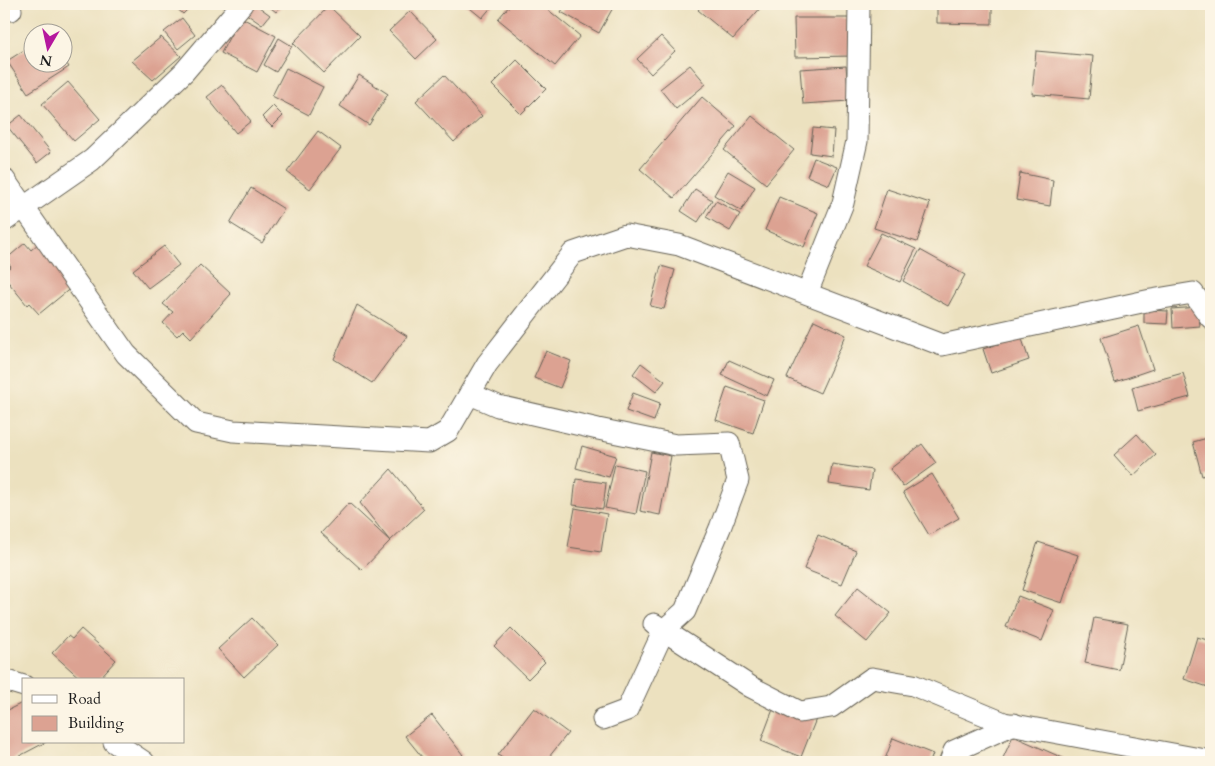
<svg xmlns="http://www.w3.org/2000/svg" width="1215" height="766" viewBox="0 0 1215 766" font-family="Cardo,serif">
<rect width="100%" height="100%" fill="#fcf5e5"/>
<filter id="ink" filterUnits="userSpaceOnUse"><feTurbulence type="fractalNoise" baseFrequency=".02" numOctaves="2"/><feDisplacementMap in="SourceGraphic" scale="10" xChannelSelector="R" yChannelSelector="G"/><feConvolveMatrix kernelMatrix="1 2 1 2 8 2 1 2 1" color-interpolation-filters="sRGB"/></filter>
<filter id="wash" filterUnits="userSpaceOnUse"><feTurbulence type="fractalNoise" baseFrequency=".0096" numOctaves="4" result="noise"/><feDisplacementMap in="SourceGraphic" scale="20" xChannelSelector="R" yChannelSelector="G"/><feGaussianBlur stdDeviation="1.12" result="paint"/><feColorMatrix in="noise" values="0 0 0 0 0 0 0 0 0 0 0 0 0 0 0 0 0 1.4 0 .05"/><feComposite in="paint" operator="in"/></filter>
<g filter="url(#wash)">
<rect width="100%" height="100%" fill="#ece1bf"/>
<g id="blocks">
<g fill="#dca292">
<path d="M172 4H193L183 14Z"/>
<path d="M252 4H255L270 15 262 25 245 13Z"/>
<path d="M266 4H283L276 12Z"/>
<path d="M465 4H494L482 18Z"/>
<path d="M511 4H541L580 36 555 66 498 19Z"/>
<path d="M566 4H615L599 33 561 12Z"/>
<path d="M703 4H764L733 39 698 10Z"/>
<path d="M790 4H837V6L790 7Z"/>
<path d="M937 4H992V24L937 23Z"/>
<path d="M329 6 360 36 324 73 293 43Z"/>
<path d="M410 11 437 39 416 59 389 31Z"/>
<path d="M240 17 276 36 257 72 221 53Z"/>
<path d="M182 18 195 35 178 49 164 32Z"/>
<path d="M794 18H853L854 56 795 57Z"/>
<path d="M661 36 675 51 651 74 637 59Z"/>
<path d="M161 37 181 56 153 80 132 61Z"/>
<path d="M279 38 292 46 276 72 264 65Z"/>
<path d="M32 45V62H62V57L69 67 28 93 7 61Z"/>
<path d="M1036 51 1093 56 1089 99 1032 94Z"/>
<path d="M517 60 546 89 521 114 492 85Z"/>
<path d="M690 65 706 84 676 109 660 89Z"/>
<path d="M846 66 849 101 803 104 800 69Z"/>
<path d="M286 68 323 87 309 115 272 96Z"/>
<path d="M359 75 388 94 369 125 340 106Z"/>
<path d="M444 75 482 116 454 142 416 101Z"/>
<path d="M68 82 100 119 74 141 42 104Z"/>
<path d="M222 85 251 121 236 133 207 97Z"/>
<path d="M702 97 736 126 674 198 640 169Z"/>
<path d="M273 106 283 116 272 127 262 117Z"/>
<path d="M21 115 51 152 37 163 7 126Z"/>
<path d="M752 116 794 150 766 184 724 150Z"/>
<path d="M813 128 834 130 832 156 810 153Z"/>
<path d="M318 131 341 148 310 189 287 172Z"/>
<path d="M814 158 837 167 829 185 807 176Z"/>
<path d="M728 171 755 187 741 211 714 195Z"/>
<path d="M1020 173 1053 180 1050 206 1016 200Z"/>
<path d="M251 188 284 209 262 243 230 223Z"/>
<path d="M695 189 712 200 698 222 681 211Z"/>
<path d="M887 189 930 203 917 242 874 228Z"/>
<path d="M779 197 818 213 804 247 765 230Z"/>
<path d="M716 201 740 214 730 231 706 217Z"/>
<path d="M881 233 916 249 900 282 864 266Z"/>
<path d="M25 243 31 250 39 243 72 287 39 314 29 303 27 305 4 277V272L11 266 5 260Z"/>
<path d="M164 246 179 265 148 288 133 270Z"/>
<path d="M920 250 965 275 948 306 903 281Z"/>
<path d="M200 265 231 294 191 338 183 330 177 336 163 323 173 312 163 304Z"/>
<path d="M661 266 675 270 664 309 650 306Z"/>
<path d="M357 305 407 336 372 383 334 359Z"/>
<path d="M1198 307 1200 326 1173 328 1172 309Z"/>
<path d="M1144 310 1168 311 1167 324 1144 323Z"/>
<path d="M814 320 846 335 820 393 787 378Z"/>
<path d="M1139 326 1153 369 1115 382 1101 338Z"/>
<path d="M1021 336 1029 360 991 373 983 349Z"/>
<path d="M546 351 571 361 560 388 534 378Z"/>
<path d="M729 360 774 380 767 396 722 375Z"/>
<path d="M641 363 665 381 656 392 633 374Z"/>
<path d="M1183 373 1190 397 1138 411 1132 387Z"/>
<path d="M727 387 764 400 753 433 716 420Z"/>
<path d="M633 393 660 403 654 421 626 411Z"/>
<path d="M1137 434 1156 455 1133 476 1114 455Z"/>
<path d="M1211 437V473L1202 476 1193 442Z"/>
<path d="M922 444 936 463 903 487 890 469Z"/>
<path d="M582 446 616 456 609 477 576 468Z"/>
<path d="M651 452 671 456 660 515 640 511Z"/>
<path d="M615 464 645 471 636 514 605 508Z"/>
<path d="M832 464 872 470 869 490 829 484Z"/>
<path d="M391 469 424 509 390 541 360 503Z"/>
<path d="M932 474 959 518 929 535 903 492Z"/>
<path d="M576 479 606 483 603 509 573 505Z"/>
<path d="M349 503 390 541 362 570 321 533Z"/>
<path d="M575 508 607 514 601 552 568 547Z"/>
<path d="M818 535 856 551 842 584 804 569Z"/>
<path d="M1038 542 1078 555 1062 603 1022 590Z"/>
<path d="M858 587 891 613 867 642 835 616Z"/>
<path d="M1018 596 1054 610 1042 641 1006 627Z"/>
<path d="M252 618 278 645 244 677 218 649Z"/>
<path d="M1094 618 1128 624 1119 670 1085 663Z"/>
<path d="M511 628 545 662 528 679 494 646Z"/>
<path d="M81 629 116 660 98 680H82L52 653 68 636 72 639Z"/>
<path d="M1197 637 1211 641V688L1184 679Z"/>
<path d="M24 702V742H46L8 762H4V712Z"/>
<path d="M775 704 816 719 801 757 761 741Z"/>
<path d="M534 708 568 733 545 762H508L498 755Z"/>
<path d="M432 715 463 755 454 762H426L405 736Z"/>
<path d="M1013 736 1072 762H1012L1003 758Z"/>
<path d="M893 738 933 754 930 762H884Z"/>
</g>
</g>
</g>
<g filter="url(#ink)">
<use href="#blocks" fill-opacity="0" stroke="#656155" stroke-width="1"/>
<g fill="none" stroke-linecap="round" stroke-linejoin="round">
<g stroke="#656155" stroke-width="23">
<g id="minor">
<path d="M8 4 11 10"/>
<path d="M4 179 126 354 196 423 233 431 429 442 448 431 487 364 573 253 626 235 679 245 942 345 1151 300 1193 293 1211 318"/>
<path d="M4 221 92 160 184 72 242 4"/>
<path d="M807 293 843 203 857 141 859 4"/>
<path d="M470 394 498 406 598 429 676 445 729 443 738 480 720 528 685 611 664 630 627 710 603 719"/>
<path d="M654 624 751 687 800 712 831 707 872 678 913 685 1004 723 1211 761"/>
<path d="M4 680 24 686"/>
<path d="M114 742 144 762"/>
<path d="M950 762 954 751 1014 724"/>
</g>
</g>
<use href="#minor" stroke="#fff" stroke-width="21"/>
</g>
</g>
<rect width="1215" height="766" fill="none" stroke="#fcf5e5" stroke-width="20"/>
<rect x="22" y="678" width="162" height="65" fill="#fcf5e5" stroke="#a29e95"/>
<rect x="32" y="695" width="25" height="8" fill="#ffffff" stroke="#a29e95"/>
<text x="68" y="704" font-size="15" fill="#1c1c1c">Road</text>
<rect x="32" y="716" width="25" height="15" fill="#dca292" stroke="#a29e95"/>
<text x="68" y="728" font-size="15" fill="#1c1c1c">Building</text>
<g transform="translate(48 48) rotate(189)"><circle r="24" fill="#fcf5e5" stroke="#a29e95"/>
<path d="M0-4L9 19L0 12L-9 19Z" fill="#b5179e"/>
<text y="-8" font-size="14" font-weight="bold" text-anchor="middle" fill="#1c1c1c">N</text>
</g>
</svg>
